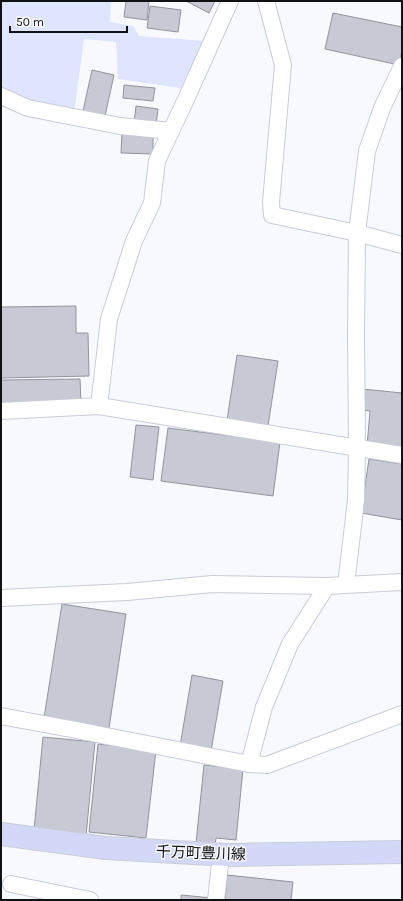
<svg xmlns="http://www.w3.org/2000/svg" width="403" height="901" viewBox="0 0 403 901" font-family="Karla,'Noto Sans JP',sans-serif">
<rect width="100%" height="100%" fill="#f8f9fe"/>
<path fill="#dfe5ff" d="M1 1H111L110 22 133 26 139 36 205 41 186 89 118 79 116 42 84 39 74 114 1 93Z"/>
<g fill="#c7cad5" stroke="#91949e">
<path d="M126 1H149L147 20 124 17Z"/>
<path d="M186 1H215L209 13Z"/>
<path d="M150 6 181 10 178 32 147 28Z"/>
<path d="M333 13 402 27V51L399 65 325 49Z"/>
<path d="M92 70 114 75 105 116 83 111Z"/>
<path d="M124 85 155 88 153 101 123 98Z"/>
<path d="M136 106 158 109 156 125 134 123Z"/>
<path d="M122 133 153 134V154L121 153Z"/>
<path d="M76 306V333H88L89 376 1 378V307Z"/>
<path d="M237 355 278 361 268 426 227 420Z"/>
<path d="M80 379 81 403 1 404V380Z"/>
<path d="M362 389 402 393V449L367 446 370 411 360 410Z"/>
<path d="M136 425 159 427 153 480 130 477Z"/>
<path d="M168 428 280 442 273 496 161 481Z"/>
<path d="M369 459 402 464V520L361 513Z"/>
<path d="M62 604 126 614 109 728 44 718Z"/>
<path d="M192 675 223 681 211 751 180 746Z"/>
<path d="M43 737 95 742 86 836 34 830Z"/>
<path d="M98 744 156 750 146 838 89 832Z"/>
<path d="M204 765 243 769 236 840 216 838 215 845 196 843Z"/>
<path d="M227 875 293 882 291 900H225Z"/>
<path d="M181 895 212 898V900H181Z"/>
</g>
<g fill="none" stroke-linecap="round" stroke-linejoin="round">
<g stroke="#c9ccd7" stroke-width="18">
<g id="minor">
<path d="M266 1 283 65 271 202 272 215 357 233 402 245"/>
<path d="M1 96 28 108 120 126 171 131"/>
<path d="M99 406 109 319 134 241 152 203 157 161 187 97 230 1"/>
<path d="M1 411 99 406 402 455"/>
<path d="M346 585 356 500 357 448 356 335 357 233 367 151 382 108 402 66"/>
<path d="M1 598 127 592 212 584 327 586 402 582"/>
<path d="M1 716 71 729 249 764 267 765 402 714"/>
<path d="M249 764 264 707 290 644 327 586"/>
<path d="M11 884 90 900"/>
<path d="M216 900 221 855"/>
</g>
</g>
<g stroke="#c9ccd7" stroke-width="24">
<path id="secondary" d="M1 834 106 848 228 855 402 852"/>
</g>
<use href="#minor" stroke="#fff" stroke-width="16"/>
<use href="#secondary" stroke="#d4d8f8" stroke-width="22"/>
</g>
<g text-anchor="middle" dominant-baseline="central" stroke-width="3" stroke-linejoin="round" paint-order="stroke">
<g font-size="15" fill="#101114" stroke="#f8f9fe">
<text transform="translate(201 853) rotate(2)">千万町豊川線</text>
</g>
</g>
<rect width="403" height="901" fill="none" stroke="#101114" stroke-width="4"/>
<path d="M10 26v6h117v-6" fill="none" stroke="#101114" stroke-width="2"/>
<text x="16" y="26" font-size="12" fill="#101114" stroke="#f8f9fe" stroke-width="3" paint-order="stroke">50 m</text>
</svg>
